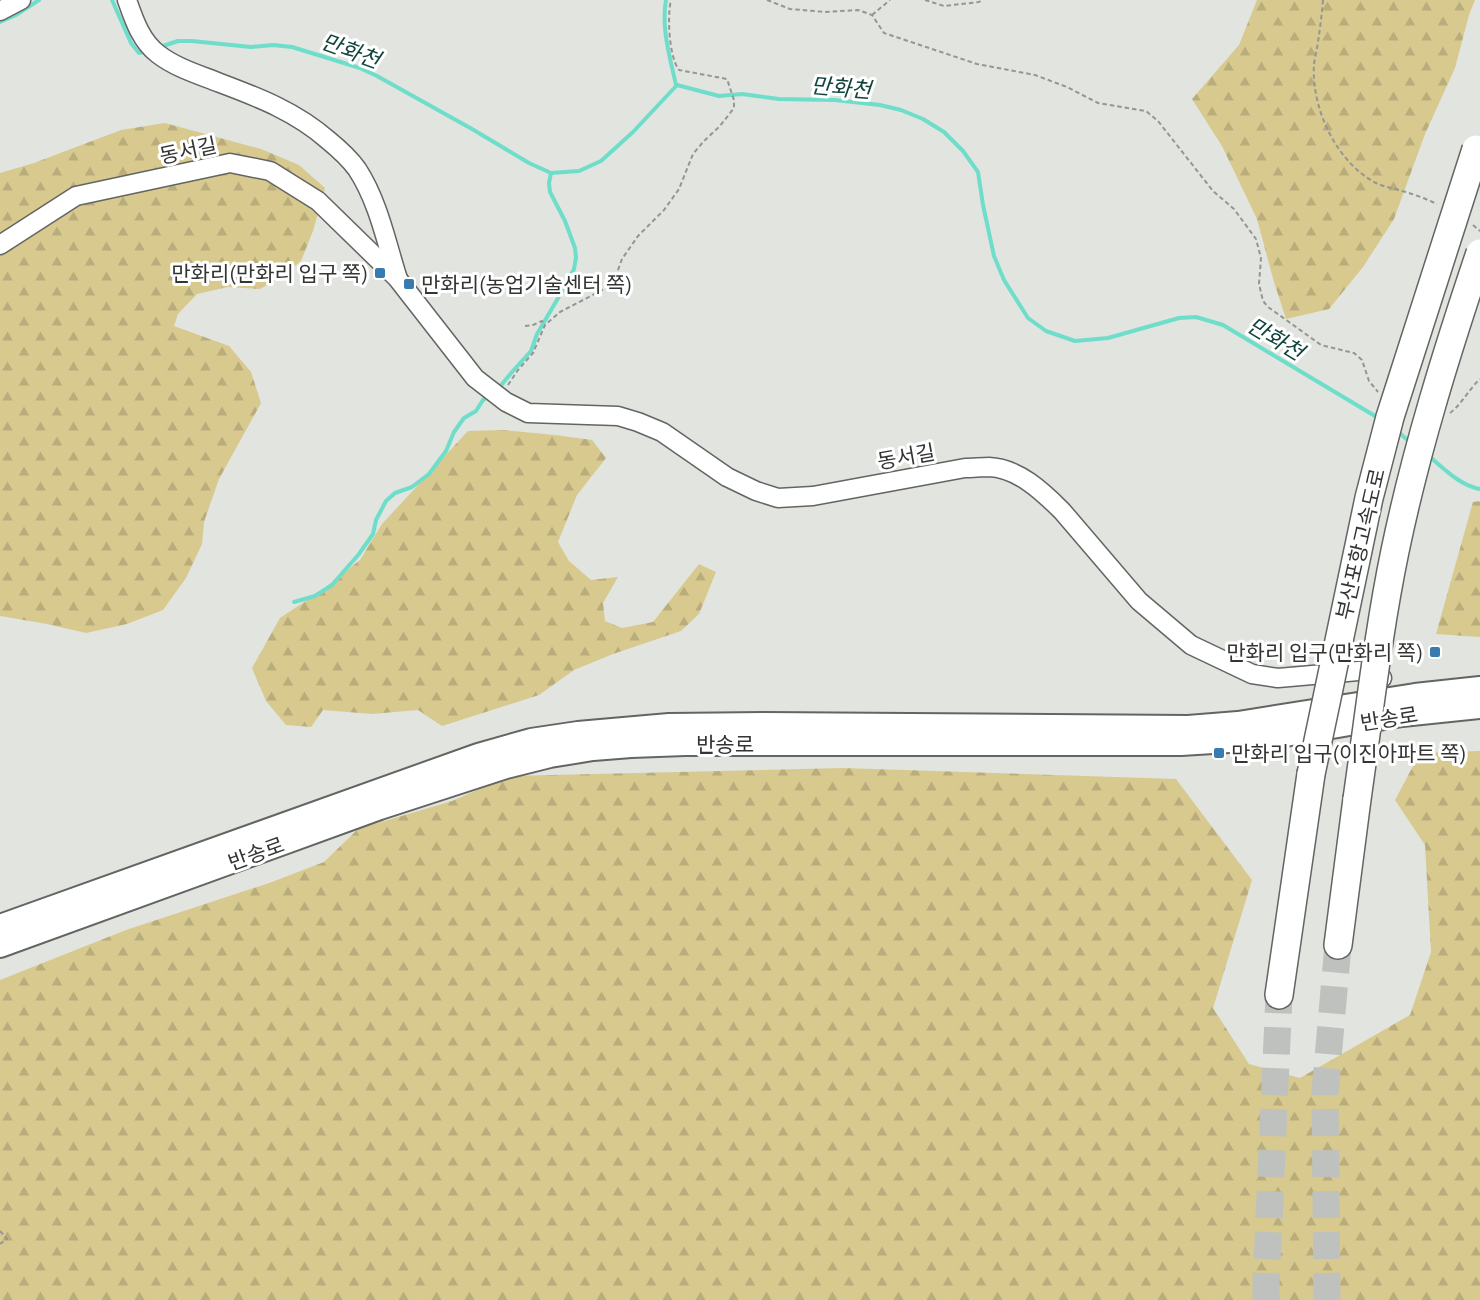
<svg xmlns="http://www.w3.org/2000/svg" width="1480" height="1300" viewBox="0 0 1480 1300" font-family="Ubuntu,'Noto Sans KR',sans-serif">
<defs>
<pattern id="forest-firs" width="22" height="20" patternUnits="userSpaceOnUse" patternTransform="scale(1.5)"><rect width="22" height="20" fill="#d8c98f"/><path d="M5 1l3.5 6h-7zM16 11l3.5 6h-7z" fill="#baad7c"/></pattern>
</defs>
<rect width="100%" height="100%" fill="#e1e4df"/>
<g fill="url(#forest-firs)">
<path d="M1257 0H1475L1469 15 1455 68 1425 134 1394 219 1363 267 1329 309 1286 319 1274 282 1257 219 1222 146 1192 99 1239 45Z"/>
<path d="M165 123 261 149 299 165 325 188 313 231 301 261 281 277 260 289 228 287 197 294 178 314 174 326 229 346 251 372 261 403 219 479 204 522 202 544 186 578 163 610 127 624 86 633 47 624 0 616V173L34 163 121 130Z"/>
<path d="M504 430 555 435 592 440 606 458 577 495 558 542 569 561 591 580 618 577 603 603 605 621 622 628 653 622 699 564 716 572 699 614 681 631 613 654 574 670 539 695 442 726 418 710 372 714 323 710 311 727 286 725 266 701 252 668 280 618 321 591 360 560 382 524 468 431Z"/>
<path d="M1480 501V637L1436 634 1473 502Z"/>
<path d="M1480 751V1300H0V980L126 930 272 882 324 862 358 829 452 801 509 776 843 768 1176 779 1252 880 1213 1008 1249 1064 1300 1078 1410 1015 1431 952 1425 845 1395 800 1420 753Z"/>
</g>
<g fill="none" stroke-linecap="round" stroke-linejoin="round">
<g stroke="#6edeca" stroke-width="4">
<path d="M112 0 131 43 139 53 147 51"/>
<path d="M666 0C661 29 670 57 676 85"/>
<path d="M0 22 16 15 39 0"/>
<path d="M160 47 178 41H192L251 47 273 45 292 47 360 68 377 76 472 129 529 163 551 173 579 171 601 161 633 132 677 85 719 96 742 94 779 99 835 100 880 105 901 110 923 119 944 132 963 151 978 172 983 205 994 256 1004 280 1028 318 1046 331 1075 341 1108 338 1179 318 1196 317 1223 325 1380 419"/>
<path d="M498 389 512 372 531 351 537 334 564 288 574 269 576 258 575 248 565 221 550 192 549 183 551 173"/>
<path d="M1396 430 1411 443"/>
<path d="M1429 456C1444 469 1461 486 1480 489"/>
<path d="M294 602 315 596 332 585 359 554 373 534 376 520 386 501 395 493 412 487 429 474 446 451 454 432 464 418 476 411 483 400 490 395"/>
</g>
<g stroke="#bec1bd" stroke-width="27" stroke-dasharray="27 14" stroke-linecap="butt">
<path d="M1266 1300V1286L1279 995"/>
<path d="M1327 1300 1325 1092 1338 945"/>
</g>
<g stroke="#626561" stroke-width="21">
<g id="minor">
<path d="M127 0C134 20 141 41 158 54 176 68 200 75 220 83 260 98 296 112 328 140 339 149 349 158 357 169 378 201 386 241 397 276"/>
<path d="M0 11 21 0"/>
<path d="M0 245 76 196 230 163 270 171 318 201 397 278 475 378 506 402 528 413 618 416 638 422 662 432 727 477 756 491 778 498 813 496 965 468C973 468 981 467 989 467 1018 468 1043 492 1062 511L1139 601 1191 645 1252 674 1278 678 1370 670 1377 671 1382 678"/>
</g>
</g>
<g stroke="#626561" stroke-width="26">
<g id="major">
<path d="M0 926 478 755 531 740 578 733 669 725 765 724 1188 727 1238 723 1415 695 1480 688"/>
<path d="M0 946 380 808 506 767 550 756 593 749 631 746 685 744H1181L1261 739 1402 715 1480 707"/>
</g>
</g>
<g stroke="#626561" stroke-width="30">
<g id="highway">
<path d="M1338 945 1357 799"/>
<path d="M1279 995 1311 774"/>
</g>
</g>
<g stroke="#949693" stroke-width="2" stroke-dasharray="4.5 3" stroke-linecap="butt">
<path d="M767 0 790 9 825 12 858 10 872 15 884 33 977 64 1035 75 1067 87 1098 103 1146 111 1158 121 1213 191 1234 209 1256 239 1261 258 1259 284 1263 301 1268 307 1321 345 1354 353 1362 360 1369 381 1378 392"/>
<path d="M925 0 944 6 979 2 982 0"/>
<path d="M1323 0C1322 14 1320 28 1318 42 1317 49 1315 57 1314 64 1311 108 1336 162 1376 183 1384 187 1393 188 1402 191 1414 194 1426 199 1437 204"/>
<path d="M872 15 890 0"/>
<path d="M1473 225 1480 231"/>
<path d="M525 326 533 325 542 321 544 324"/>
<path d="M508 385 518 370 533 353 545 325 560 312 608 287 615 278 622 259 638 236 664 210 679 189 693 154 704 141 720 126 734 108V100L727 79 679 70C669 57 667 16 671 0"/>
<path d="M1450 413C1462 404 1469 389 1480 379"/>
<path d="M0 1231 7 1239 0 1244"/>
</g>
<use href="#minor" stroke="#fff" stroke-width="18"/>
<use href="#major" stroke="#fff" stroke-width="22"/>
<use href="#highway" stroke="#fff" stroke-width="27"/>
<g stroke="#626561" stroke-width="30" stroke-linecap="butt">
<g id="highway-bridge">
<path d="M1311 774 1369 498 1390 417 1476 149"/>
<path d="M1357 799C1369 716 1378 633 1395 551 1416 450 1447 351 1480 253"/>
</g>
</g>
<use href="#highway-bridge" stroke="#fff" stroke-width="27"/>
</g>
<g fill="#377bb1" stroke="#fff" stroke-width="2">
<rect x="374" y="267" width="12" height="12" rx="3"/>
<rect x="403" y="278" width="12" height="12" rx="3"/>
<rect x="1429" y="646" width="12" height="12" rx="3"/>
<rect x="1213" y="747" width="12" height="12" rx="3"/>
</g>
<g text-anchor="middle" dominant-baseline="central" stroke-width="6" stroke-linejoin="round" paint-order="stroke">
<g font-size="21" fill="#333533" stroke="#fff">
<text transform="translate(188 150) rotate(-12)">동서길</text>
<text transform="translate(906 456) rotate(-10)">동서길</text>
<text transform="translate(1360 544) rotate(-77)">부산포항고속도로</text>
<text transform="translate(1389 718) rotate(-9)">반송로</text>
<text x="725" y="744">반송로</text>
<text transform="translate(256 853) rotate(-20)">반송로</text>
</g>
<g font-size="21" fill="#333533" stroke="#fff" text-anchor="end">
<text x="368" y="273">만화리(만화리 입구 쪽)</text>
<text x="421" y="284" text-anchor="start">만화리(농업기술센터 쪽)</text>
<text x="1423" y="652">만화리 입구(만화리 쪽)</text>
<text x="1231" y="753" text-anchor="start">만화리 입구(이진아파트 쪽)</text>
</g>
<g font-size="22" font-style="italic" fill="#11443d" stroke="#fff">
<text transform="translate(351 50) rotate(20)">만화천</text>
<text transform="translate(841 87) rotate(5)">만화천</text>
<text transform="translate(1276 338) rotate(31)">만화천</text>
</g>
</g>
</svg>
